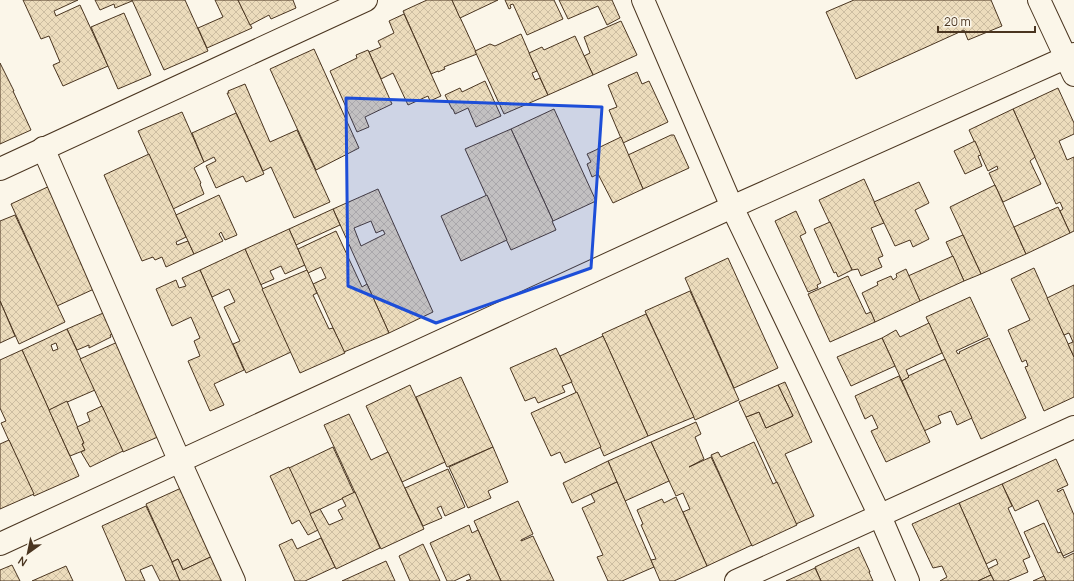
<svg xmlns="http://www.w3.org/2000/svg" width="1074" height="581" viewBox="0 0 1074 581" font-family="Manrope,sans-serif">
<defs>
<pattern id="building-cross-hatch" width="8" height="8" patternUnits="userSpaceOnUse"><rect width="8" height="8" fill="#ecdcbc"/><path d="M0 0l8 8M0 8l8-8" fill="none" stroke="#ccbda1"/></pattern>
</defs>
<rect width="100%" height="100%" fill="#fbf6e9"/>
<g fill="url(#building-cross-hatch)" stroke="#4a3520" fill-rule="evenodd">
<path d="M23 0H78L54 11 56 16 80 5 108 66 63 86 53 65 60 62 49 36 41 39Z"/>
<path d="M95 0H132V1L115 8 114 4 100 10Z"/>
<path d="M132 0H185L208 51 164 70Z"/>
<path d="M215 0H238L252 28 207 48 198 28 223 17Z"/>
<path d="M238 0H293L296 8 271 19 269 15 250 25Z"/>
<path d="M427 0H452L477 54 444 67 445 69 438 72V71L431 74 403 11Z"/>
<path d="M452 0H498L460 18Z"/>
<path d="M505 0H554L563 19 527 35 513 4 510 5 511 8 509 9Z"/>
<path d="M559 0H612L620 18 607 25 598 6 568 19Z"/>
<path d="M854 0H991L1002 26 968 40 964 30 856 79 826 12Z"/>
<path d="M124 13 151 75 118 89 91 27Z"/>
<path d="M404 14 441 96 430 101 428 96 408 105 393 73 381 79 369 52 381 47 378 41 394 33 389 21Z"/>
<path d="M621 21 637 55 593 75 584 56 590 53 584 37Z"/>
<path d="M521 34 537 71 532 73 535 80 540 78 548 95 504 114 475 51 490 44 495 46Z"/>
<path d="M575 36 593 75 548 95 529 53 542 47 544 50Z"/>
<path d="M314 49 359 148 316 170 270 69Z"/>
<path d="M368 50 392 104 365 117 369 127 357 132 330 71 357 58 356 55Z"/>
<path d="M0 63 14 91H13L31 130 0 144Z"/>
<path d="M637 72 642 84 649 81 668 122 623 143 609 110 617 107 608 85Z"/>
<path d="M485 81 501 116 476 127 468 108 455 114 453 109H452L445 95 460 88 462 92Z"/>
<path d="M245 84 270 142 297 130 330 202 294 218 271 167 263 171 227 93H229L228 91Z"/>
<path d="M1058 88 1074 123V134L1059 141 1067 160 1074 157V231L1070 233 1060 211 1063 209 1060 202 1056 204 1013 109Z"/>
<path d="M554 109 596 201 553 221 511 129Z"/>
<path d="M1013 109 1035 157 1030 161 1041 184 1003 202 989 173 998 169 997 166 988 171 969 130Z"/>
<path d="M182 112 204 162 194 168 201 183 200 184 204 194 173 209 138 131Z"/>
<path d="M236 113 264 174 246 182 243 176 216 188 206 166 216 161 214 157 204 162 192 133Z"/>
<path d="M511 129 553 221H552L556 230 511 250 465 149Z"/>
<path d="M671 135H674L689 168 643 189 628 155Z"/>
<path d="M621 137 643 189 613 203 598 174 592 177 587 164 591 162 587 154 598 149V148Z"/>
<path d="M975 141 981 155 978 156 982 166 965 174 954 151Z"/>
<path d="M149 154 186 237 176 242 177 245 188 241 194 254 166 267 162 257 155 260 153 257 142 261 104 175Z"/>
<path d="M864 179 884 223 871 228 883 256 878 258 882 267 861 276 858 269 852 270 819 200Z"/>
<path d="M919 182 929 203 915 210 929 239 913 247 910 240 895 246 874 202Z"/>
<path d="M54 184 94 289 57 306 11 204Z"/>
<path d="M995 185 1026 254 981 274 950 207Z"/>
<path d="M378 189 433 312 389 333 333 209ZM371 221 376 233 383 230 385 234 361 246 354 228Z"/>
<path d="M219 195 237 235 225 240 221 232 219 234 223 241 194 254 176 215Z"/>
<path d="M487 195 507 240 461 261 441 216Z"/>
<path d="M1058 207 1070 233 1026 254 1014 227Z"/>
<path d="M333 209 340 225 296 245 289 229Z"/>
<path d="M796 211 806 233 800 236 821 283 817 285 818 288 808 292 775 221Z"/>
<path d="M15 215 65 322 19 344 0 301V221Z"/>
<path d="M830 222 852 270 838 277 836 272 834 273 814 229Z"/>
<path d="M289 229 305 265 285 274 281 266 270 271 274 279 260 285 245 249Z"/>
<path d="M336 231 362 287 367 284 389 333 344 352 313 284 326 278 321 267 308 273 298 249Z"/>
<path d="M963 235 981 274 964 281 946 242Z"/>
<path d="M245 249 291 352 246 373 233 344 240 341 224 307 235 302 229 289 212 297 200 270Z"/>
<path d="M953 256 964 281 920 301 908 276Z"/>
<path d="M728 258 778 368 734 388 685 278Z"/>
<path d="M1034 268 1074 357V397L1044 411 1025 367 1028 366 1026 360 1022 362 1008 330 1030 320 1011 279Z"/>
<path d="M906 269 920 301 875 322 862 293 878 285 877 282 891 276 893 280 897 277 896 274Z"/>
<path d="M200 270 244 370 214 384 224 405 210 411 188 361 200 356 194 341 200 338 191 317 172 326 156 289 176 280 179 288 186 286 182 278Z"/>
<path d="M307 270 317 293 313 295 329 329 333 328 345 353 300 373 262 289Z"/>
<path d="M848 276 866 314 871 312 875 322 830 342 808 294Z"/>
<path d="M1074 285V357L1068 344 1073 342 1069 333 1064 335 1047 298Z"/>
<path d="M690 291 739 400 695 420 645 311Z"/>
<path d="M970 297 988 336 956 351 958 354 960 353 959 352 989 338 1026 418 981 439 926 317Z"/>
<path d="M0 301 15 336 0 343Z"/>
<path d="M110 310 120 331 110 335 111 337 89 348V345L77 350 67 329Z"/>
<path d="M646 314 694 417 648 436 602 334Z"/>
<path d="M929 323 942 353 906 370 909 377 902 381 882 338 896 330 900 337Z"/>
<path d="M67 329 95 390 49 410 22 350ZM56 343 58 349 53 351 51 345Z"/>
<path d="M603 336 648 436 604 456 560 356Z"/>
<path d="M882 338 895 366 851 386 837 357Z"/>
<path d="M122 340 167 433 123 452 80 359Z"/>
<path d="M556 348 572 382 562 386 565 392 538 403 535 397 525 401 510 368Z"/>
<path d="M22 350 79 476 34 496 1 423 6 421 0 408V360Z"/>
<path d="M945 359 972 418 957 425 951 411 938 416 941 423 924 431 902 381 909 377 908 376Z"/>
<path d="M899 376 930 442 886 462 871 431 878 428 872 415 865 419 855 396Z"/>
<path d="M461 377 493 447 447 467 416 397Z"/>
<path d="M785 382 812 442 785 454 814 516 796 524 746 417 759 412 766 428 793 416 778 385Z"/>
<path d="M410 385 445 462 402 482 366 406Z"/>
<path d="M778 385 793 416 766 428 759 412 746 417 739 402Z"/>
<path d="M577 392 601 447 565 463 560 452 551 456 531 413Z"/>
<path d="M67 401 84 443 82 444 85 450 70 456 49 410Z"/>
<path d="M102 406 123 451 90 467 81 452 85 450 82 444 84 443 77 427 90 421 87 413Z"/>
<path d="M349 414 371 460 388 452 424 529 381 549 324 425Z"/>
<path d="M696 422 701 434 695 437 704 459 689 467 711 457 752 545 707 566 683 512 690 509 683 493 676 496 651 442Z"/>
<path d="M9 440 34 494 0 509V444Z"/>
<path d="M651 442 669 481 625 501 608 461Z"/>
<path d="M754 442 773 484 777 482 797 525 752 546 711 455 718 452 721 457Z"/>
<path d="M333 447 354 493 310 514 289 468Z"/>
<path d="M493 447 508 482 488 491 491 498 468 508 449 467Z"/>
<path d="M1056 459 1068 485 1057 490 1058 492 1063 489 1074 515V551L1063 556 1038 500 1015 511 1002 484Z"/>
<path d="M608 461 617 482 572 503 563 483Z"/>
<path d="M289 467 318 530 308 535 299 520 292 524 270 476Z"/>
<path d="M448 469 465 507 445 516 441 506 437 508 442 518 423 526 405 488Z"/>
<path d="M617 482 654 567 622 581H608L597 557 603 555 582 508 595 502 591 494Z"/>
<path d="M190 484 221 552 183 570 178 559 172 562 146 504Z"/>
<path d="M1002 484 1012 506 1008 508 1030 557 1023 560 1028 572 1007 581H994L988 569 998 564 996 559 986 564 959 503Z"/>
<path d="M355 492 380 548 336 569 310 514 320 509 329 525 343 519 338 510 346 506 342 498Z"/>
<path d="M676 497 707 566 674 581H660L651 560 656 559 641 525 643 524 637 510 662 499 664 503Z"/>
<path d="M518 501 533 534 521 540V541L533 536 554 581H501L474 521Z"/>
<path d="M959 503 991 575 978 581H940L947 577 942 566 933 568 912 524Z"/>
<path d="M146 506 172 562 180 581H160L152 565 140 570 145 581H126L102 526Z"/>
<path d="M1044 523 1058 553 1061 552 1064 558 1074 553V581H1046L1024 532Z"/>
<path d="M469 525 472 533 478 530 501 581H466L471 579 469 574 454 581H447L430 543Z"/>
<path d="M321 538 335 567 305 581H295L279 545 292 539 297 549Z"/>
<path d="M423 544 440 581H410L399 556Z"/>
<path d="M859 548 870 572H869L873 581H821L815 567 859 547Z"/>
<path d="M221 552 223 581H180L172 562 178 559 183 570Z"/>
<path d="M386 561 395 581H342Z"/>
<path d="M12 565 20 581H0V570Z"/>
<path d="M66 566 73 581H32Z"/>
<path d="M815 568 821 581H786Z"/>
<path d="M991 575 994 581H978Z"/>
<path d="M1044 576 1046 581H1033Z"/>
</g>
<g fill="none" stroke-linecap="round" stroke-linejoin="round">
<g stroke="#4a3520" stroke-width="24">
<g id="minor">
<path d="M643 0 732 207 880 516 908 581"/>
<path d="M1039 0 1074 75"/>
<path d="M43 148 180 462 234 581"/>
<path d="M0 169 366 0"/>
<path d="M0 544 732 207 1074 54"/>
<path d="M736 581 1074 427"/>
</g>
</g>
<use href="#minor" stroke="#fbf6e9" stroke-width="22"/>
</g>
<path fill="#1d4ed8" fill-opacity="0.2" stroke="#1d4ed8" stroke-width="3" stroke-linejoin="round" d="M346 98 602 107 591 268 436 323 348 286Z"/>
<g transform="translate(28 553) rotate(213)" stroke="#fbf6e9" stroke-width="3" paint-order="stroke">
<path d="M0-3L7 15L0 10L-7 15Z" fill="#4a3520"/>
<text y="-6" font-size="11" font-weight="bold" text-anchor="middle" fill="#4a3520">N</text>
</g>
<path d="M938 26v6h97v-6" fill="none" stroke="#4a3520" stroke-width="2"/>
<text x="944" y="26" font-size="12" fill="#4a3520" stroke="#fbf6e9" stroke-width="3" paint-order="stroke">20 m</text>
</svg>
